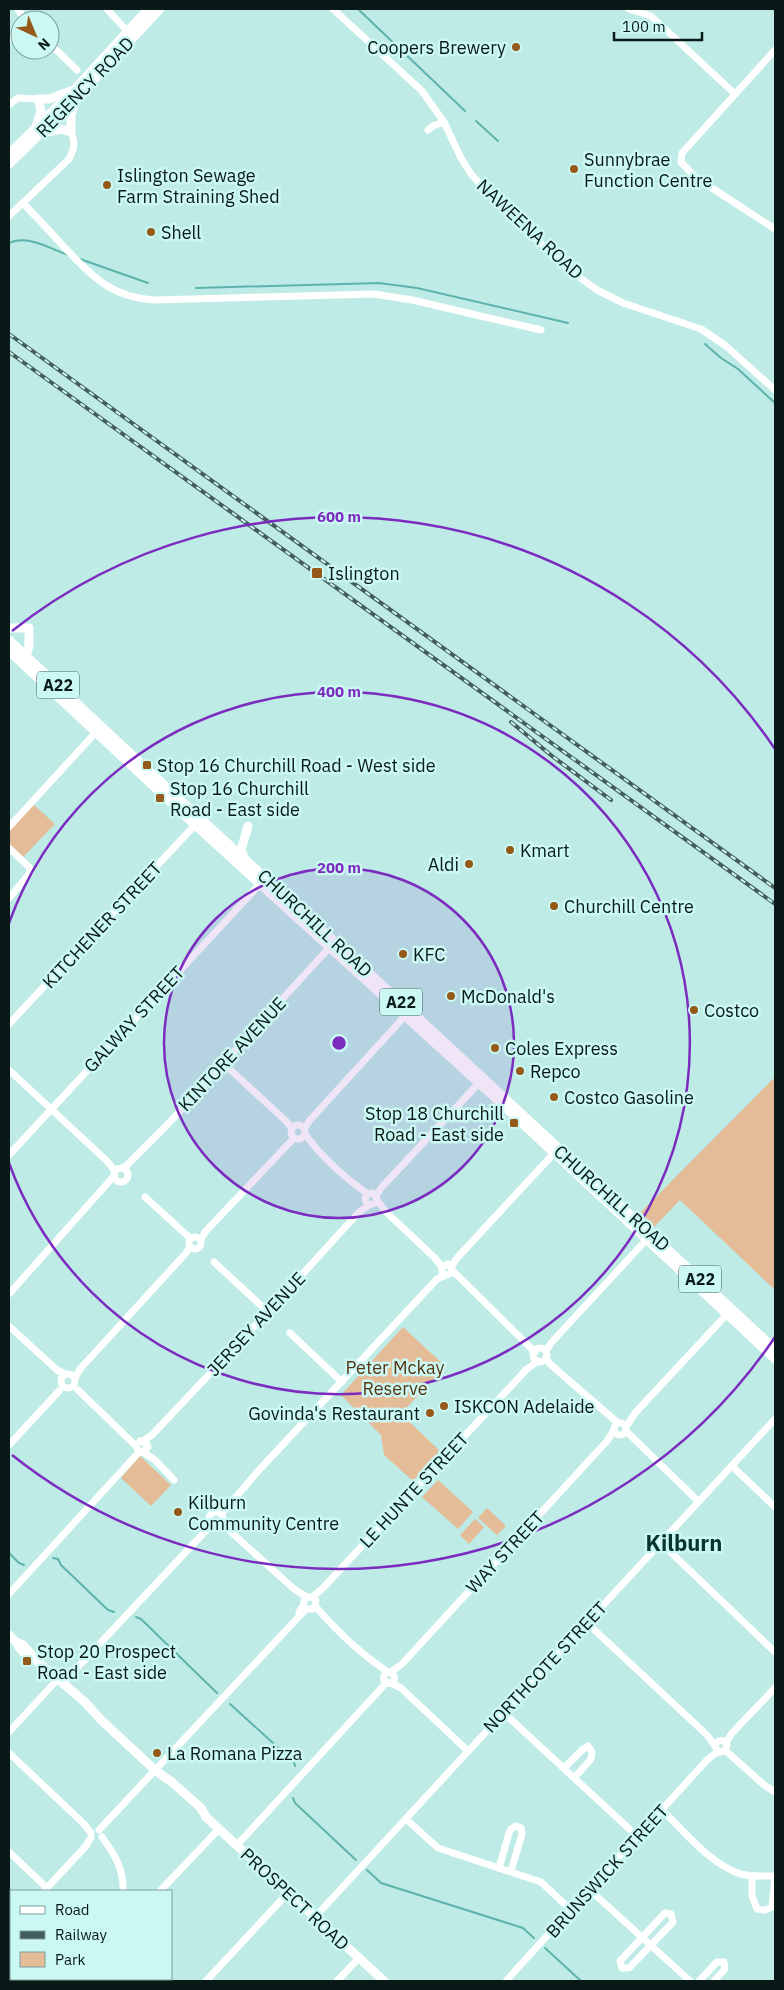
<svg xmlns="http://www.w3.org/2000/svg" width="784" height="1990" viewBox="0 0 784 1990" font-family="'IBM Plex Sans',sans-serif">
<rect width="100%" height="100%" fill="#beebe6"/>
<g fill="#e5bc98">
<path d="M33 804 55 824 22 858 9 846V829Z"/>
<path d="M775 1077V1290L680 1200 654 1227 641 1212Z"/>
<path d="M403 1327 445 1366 401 1414 440 1451 413 1481 384 1455 381 1435 341 1395Z"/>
<path d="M140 1456 171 1485 151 1506 121 1478Z"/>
<path d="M438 1480 473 1512 458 1529 422 1497Z"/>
<path d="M487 1508 506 1526 497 1535 478 1518Z"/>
<path d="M475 1519 484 1527 469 1544 460 1535Z"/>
</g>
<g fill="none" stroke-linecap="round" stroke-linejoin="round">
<g stroke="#5db3ab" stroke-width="2">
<path d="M358 9 465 111"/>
<path d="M476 121 498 141"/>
<path d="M9 243C27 234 51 249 68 255"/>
<path d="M80 259 148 283"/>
<path d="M196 288 379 283 417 288 568 323"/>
<path d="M705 344 721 358 738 369 775 403"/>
<path d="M9 1553 19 1563 24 1565"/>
<path d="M53 1558 58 1559 61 1565 108 1610 114 1612"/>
<path d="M136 1617 141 1619 217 1693"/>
<path d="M230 1704 294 1762 295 1766"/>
<path d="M293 1798 295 1803 356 1860"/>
<path d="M367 1870 381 1883 523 1928 534 1938"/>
<path d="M545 1948 581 1981"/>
</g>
<g stroke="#fff" stroke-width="7">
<path d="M18 9 25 20"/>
<path d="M107 9 127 31"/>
<path d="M333 9 422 91 444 122 461 158 471 174 503 209 571 271 597 290 623 303 701 329 726 346 775 390"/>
<path d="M629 9 651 16 735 94"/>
<path d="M9 40 20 28"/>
<path d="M50 44 77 70"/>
<path d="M775 50 682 153 681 162 695 177 775 229"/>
<path d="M9 105 18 98 38 99"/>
<path d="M428 130 433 126 444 122"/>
<path d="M23 203C36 217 50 231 63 246 92 276 110 297 154 300L374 294 412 300 541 330"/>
<path d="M9 216 69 159C74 149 76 143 71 132"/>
<path d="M9 827 98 730"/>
<path d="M9 848 29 867 30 873 9 898"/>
<path d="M9 1024 195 825"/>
<path d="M223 1063 287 1122 292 1129"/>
<path d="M9 1070 107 1161 115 1171"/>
<circle cx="298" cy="1132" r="7"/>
<path d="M304 1129 310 1120 405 1016"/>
<path d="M305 1134C321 1156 345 1178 368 1194"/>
<path d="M9 1155 260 884"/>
<path d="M124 1168 168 1124 329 948"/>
<circle cx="121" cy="1175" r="7"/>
<path d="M376 1196 381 1188 479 1083"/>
<path d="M145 1197 191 1239"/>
<path d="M377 1200 386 1212 435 1258 442 1267"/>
<circle cx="195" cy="1243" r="6"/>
<path d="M201 1240 205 1232 294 1138"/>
<path d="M214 1262 268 1312"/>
<path d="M452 1266 457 1258 557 1150"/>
<path d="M452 1270 535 1352"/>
<path d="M9 1294 114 1176"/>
<path d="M9 1326 57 1370 65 1374"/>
<path d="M290 1333 342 1382"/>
<circle cx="540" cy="1355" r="7"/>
<path d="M546 1351 551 1343 647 1239"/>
<path d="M546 1358 550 1364 618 1423"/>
<circle cx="68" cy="1381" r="7"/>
<path d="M75 1378 80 1369 186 1253 190 1246"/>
<path d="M78 1390 136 1446"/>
<circle cx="620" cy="1429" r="6"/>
<path d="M626 1427 635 1413 730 1311"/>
<path d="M626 1431 698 1501"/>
<path d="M143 1441 152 1435 268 1312 359 1212 369 1205 376 1203 377 1198 372 1193 368 1194 365 1198 366 1202 369 1205"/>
<path d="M9 1445 59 1391"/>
<path d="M137 1448 139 1452H143L148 1447 147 1444 140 1441"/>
<path d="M143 1452 155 1460 174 1480"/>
<path d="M732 1466 775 1507"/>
<circle cx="216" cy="1519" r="7"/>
<path d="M221 1514 260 1469 437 1279 451 1273 452 1266 448 1264 442 1267V1272L445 1275"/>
<path d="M221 1523 294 1589 307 1597"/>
<path d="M660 1542 775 1652"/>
<path d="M9 1594 139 1452"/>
<path d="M312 1597 322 1589 527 1369 538 1361"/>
<path d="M315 1606C336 1630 362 1655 388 1672"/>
<path d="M299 1612 303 1606 305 1598 312 1597 316 1600 315 1606 313 1609H306L303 1606"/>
<path d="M586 1622 707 1735 715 1746"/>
<path d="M391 1672 402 1664 607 1441 614 1430"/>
<circle cx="389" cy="1678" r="5.5"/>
<path d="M391 1683 401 1688 468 1751"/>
<path d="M62 1684 212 1524"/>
<path d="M504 1713 638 1837"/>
<path d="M9 1732 57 1680"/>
<circle cx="721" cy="1746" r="5.5"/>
<path d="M727 1745V1741L732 1733 775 1688"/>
<path d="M725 1750 764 1785 775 1792"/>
<path d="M9 1753 84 1824 91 1833"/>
<path d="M564 1768 583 1749 588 1746 592 1752 591 1759 574 1778"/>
<path d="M662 1810C685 1832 709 1863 740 1874 751 1877 764 1876 775 1876"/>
<path d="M406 1819 438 1848 541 1882 571 1910"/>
<path d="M99 1830 306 1609"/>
<path d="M102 1837C115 1855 124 1869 123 1891"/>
<path d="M237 1845 387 1682"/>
<path d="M9 1852 47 1888"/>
<path d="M499 1868 510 1830 516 1826 521 1828 522 1834 511 1871"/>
<path d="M752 1876V1896L757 1909C764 1911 767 1910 772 1907L775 1876"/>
<path d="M590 1890 690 1981"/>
<path d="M44 1891 86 1846 91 1837"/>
<path d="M160 1891 219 1829"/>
<path d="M665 1913 671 1914 673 1922 629 1968H622L620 1961Z"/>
<path d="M315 1917 775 1419"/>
<path d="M9 1929 11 1926"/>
<path d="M141 1979 144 1981"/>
<path d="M81 1981 82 1979"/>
<path d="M206 1981 288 1893"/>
<path d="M337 1981 359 1958"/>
<path d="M506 1981 707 1760 716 1753 721 1752"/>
<path d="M699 1981 717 1962H724L725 1969 714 1981"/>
</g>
<g stroke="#fff" stroke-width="9">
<path d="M36 127 41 111 38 99H49L71 91"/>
<path d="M43 133 61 129 71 132V116L75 100"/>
<path d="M9 154 74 90 148 9"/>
<path d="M9 164 75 100 160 9"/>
<path d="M9 628H29V646L26 656"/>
<path d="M9 640 177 797 439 1037 775 1349"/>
<path d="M9 651 195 825 493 1096 775 1359"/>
<path d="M244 857 241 850 248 826"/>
<path d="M9 1635 16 1642 23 1645 37 1661 86 1703 101 1720 156 1771 173 1783 201 1808 206 1817 384 1981"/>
<path d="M16 1642C21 1652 27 1656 37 1661"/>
</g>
<g stroke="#435d5a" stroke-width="4">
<g id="rail">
<path d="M9 334 775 888"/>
<path d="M9 352 775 904"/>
<path d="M511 722 552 756 611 800"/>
</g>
</g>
<use href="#rail" stroke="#cbf8f3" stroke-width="2" stroke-dasharray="5.5" stroke-linecap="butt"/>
</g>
<circle cx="339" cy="1043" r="175" fill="#7b2cbf" fill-opacity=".12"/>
<g fill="none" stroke="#7b2cbf" stroke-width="2.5">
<circle cx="339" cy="1043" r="175"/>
<path d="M9 923A351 351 0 1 1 9 1163"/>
<path d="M775 1337A526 526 0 0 1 12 1455M12 631A526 526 0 0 1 775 749"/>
</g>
<g fill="#955919" stroke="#cbf8f3" stroke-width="2">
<circle cx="516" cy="47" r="5"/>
<circle cx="574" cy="169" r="5"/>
<circle cx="107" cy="185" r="5"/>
<circle cx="151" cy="232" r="5"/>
<rect x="311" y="567" width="12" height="12" rx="2.5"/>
<rect x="142" y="760" width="10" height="10" rx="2.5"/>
<rect x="155" y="793" width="10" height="10" rx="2.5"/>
<circle cx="510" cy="850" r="5"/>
<circle cx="469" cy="864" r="5"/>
<circle cx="554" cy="906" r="5"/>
<circle cx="403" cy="954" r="5"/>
<circle cx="451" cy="996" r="5"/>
<circle cx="694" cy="1010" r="5"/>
<circle cx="495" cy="1048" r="5"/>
<circle cx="520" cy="1071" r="5"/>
<circle cx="554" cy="1097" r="5"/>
<rect x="509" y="1118" width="10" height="10" rx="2.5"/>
<circle cx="444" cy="1406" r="5"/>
<circle cx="430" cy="1413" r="5"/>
<circle cx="178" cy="1512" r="5"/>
<rect x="22" y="1656" width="10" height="10" rx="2.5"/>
<circle cx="157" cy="1753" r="5"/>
</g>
<g text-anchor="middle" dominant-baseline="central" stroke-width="5" stroke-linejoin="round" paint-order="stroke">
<g fill="#cbf8f3" stroke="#425c5a" stroke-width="1">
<rect x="37" y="671.5" width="42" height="27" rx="4"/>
<rect x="380" y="988.5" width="42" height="27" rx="4"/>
<rect x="679" y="1265.5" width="42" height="27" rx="4"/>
</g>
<g font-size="16" font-weight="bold" fill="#081918">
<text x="58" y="685">A22</text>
<text x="401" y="1002">A22</text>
<text x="700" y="1279">A22</text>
</g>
<g font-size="18" fill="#081918" stroke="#cbf8f3" text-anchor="start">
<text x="506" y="47" text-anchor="end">Coopers Brewery</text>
<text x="584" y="159">Sunnybrae<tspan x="584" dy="21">Function Centre</tspan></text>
<text x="117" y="175">Islington Sewage<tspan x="117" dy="21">Farm Straining Shed</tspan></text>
<text x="161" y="232">Shell</text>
<text x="328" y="573">Islington</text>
<text x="157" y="765">Stop 16 Churchill Road - West side</text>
<text x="170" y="788">Stop 16 Churchill<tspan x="170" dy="21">Road - East side</tspan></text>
<text x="520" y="850">Kmart</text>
<text x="459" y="864" text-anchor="end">Aldi</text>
<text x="564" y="906">Churchill Centre</text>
<text x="413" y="954">KFC</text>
<text x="461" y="996">McDonald's</text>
<text x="704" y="1010">Costco</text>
<text x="505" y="1048">Coles Express</text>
<text x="530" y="1071">Repco</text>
<text x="564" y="1097">Costco Gasoline</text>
<text x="504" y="1113" text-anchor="end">Stop 18 Churchill<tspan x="504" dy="21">Road - East side</tspan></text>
<text x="454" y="1406">ISKCON Adelaide</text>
<text x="420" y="1413" text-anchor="end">Govinda's Restaurant</text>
<text x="188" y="1502">Kilburn<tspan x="188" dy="21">Community Centre</tspan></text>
<text x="37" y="1651">Stop 20 Prospect<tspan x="37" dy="21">Road - East side</tspan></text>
<text x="167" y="1753">La Romana Pizza</text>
</g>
<g font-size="18" fill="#081918" stroke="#cbf8f3">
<text transform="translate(85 87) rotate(-46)">REGENCY ROAD</text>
<text transform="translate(530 229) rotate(43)">NAWEENA ROAD</text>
<text transform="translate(315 923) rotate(43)">CHURCHILL ROAD</text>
<text transform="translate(102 925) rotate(-47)">KITCHENER STREET</text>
<text transform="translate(134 1019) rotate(-47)">GALWAY STREET</text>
<text transform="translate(232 1054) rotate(-47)">KINTORE AVENUE</text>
<text transform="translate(612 1198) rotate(42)">CHURCHILL ROAD</text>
<text transform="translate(256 1324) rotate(-47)">JERSEY AVENUE</text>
<text transform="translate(414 1490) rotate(-47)">LE HUNTE STREET</text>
<text transform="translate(505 1552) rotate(-47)">WAY STREET</text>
<text transform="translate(545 1667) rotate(-47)">NORTHCOTE STREET</text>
<text transform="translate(607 1871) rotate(-48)">BRUNSWICK STREET</text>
<text transform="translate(295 1899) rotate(43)">PROSPECT ROAD</text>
</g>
<g font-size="18" fill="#563411" stroke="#cbf8f3">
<text x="395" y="1367">Peter Mckay<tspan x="395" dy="21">Reserve</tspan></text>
</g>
<g font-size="22" font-weight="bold" fill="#073532" stroke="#cbf8f3">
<text x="684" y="1542">Kilburn</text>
</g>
</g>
<circle cx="339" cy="1043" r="8" fill="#7b2cbf" stroke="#cbf8f3" stroke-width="2.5"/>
<g font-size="15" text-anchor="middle" font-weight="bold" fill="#7b2cbf" stroke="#cbf8f3" stroke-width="5" stroke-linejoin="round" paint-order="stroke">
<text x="339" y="522">600 m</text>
<text x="339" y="697">400 m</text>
<text x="339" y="873">200 m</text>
</g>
<rect width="784" height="1990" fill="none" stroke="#081918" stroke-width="20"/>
<rect x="10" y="1890" width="162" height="90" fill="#cbf8f3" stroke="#7d9f9b"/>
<rect x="20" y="1906" width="25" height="8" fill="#ffffff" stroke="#7d9f9b"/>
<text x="55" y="1915" font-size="15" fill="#081918">Road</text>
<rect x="20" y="1931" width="25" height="8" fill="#435d5a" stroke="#7d9f9b"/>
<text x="55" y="1940" font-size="15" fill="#081918">Railway</text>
<rect x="20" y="1952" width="25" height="15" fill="#e5bc98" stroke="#7d9f9b"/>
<text x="55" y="1965" font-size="15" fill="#081918">Park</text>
<g transform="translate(35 35) rotate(136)"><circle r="24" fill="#cbf8f3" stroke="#7d9f9b"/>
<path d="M0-4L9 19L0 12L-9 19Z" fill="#955919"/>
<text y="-8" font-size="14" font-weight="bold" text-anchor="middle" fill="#081918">N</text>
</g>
<path d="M614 32v8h88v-8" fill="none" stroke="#081918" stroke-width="2.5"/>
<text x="622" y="32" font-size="15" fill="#081918" stroke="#cbf8f3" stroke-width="4" paint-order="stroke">100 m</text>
</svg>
